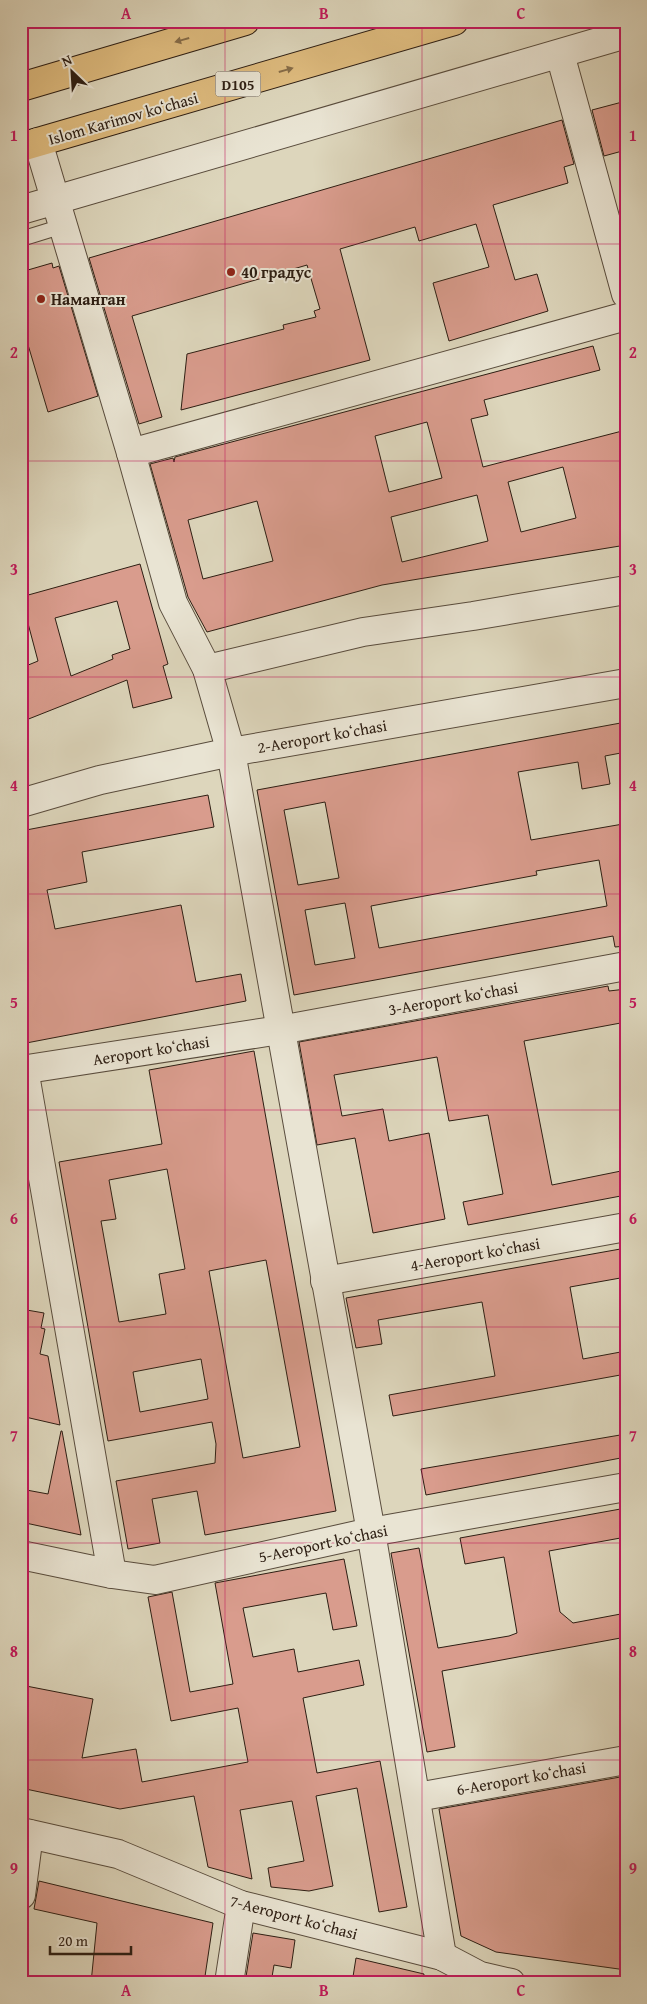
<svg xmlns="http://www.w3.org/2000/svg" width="647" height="2004" viewBox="0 0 647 2004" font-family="'Gentium Book Plus',serif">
<rect width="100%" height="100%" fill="#ddd6bc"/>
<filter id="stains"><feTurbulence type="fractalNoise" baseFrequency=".004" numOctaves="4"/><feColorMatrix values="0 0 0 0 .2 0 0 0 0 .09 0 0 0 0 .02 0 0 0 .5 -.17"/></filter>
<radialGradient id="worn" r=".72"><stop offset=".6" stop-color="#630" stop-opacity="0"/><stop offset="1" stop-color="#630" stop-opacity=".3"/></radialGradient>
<g fill="#d99c8d" stroke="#2d1e13" fill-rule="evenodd">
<path d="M626 101V150L604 156 592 110Z"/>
<path d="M562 120 574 164 564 167 568 183 493 205 515 280 537 274 548 311 449 341 433 283 489 267 476 224 419 241 415 227 340 249 370 360 181 410 187 354 284 329 283 325 316 317 314 311 320 309 307 265 132 316 162 417 139 424 89 258Z"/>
<path d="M52 263 53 268 59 266 98 396 48 412 26 338 21 340V272Z"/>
<path d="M593 346 600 370 484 400 488 415 471 419 483 467 626 430V545L382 585 207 632 188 597 150 464 173 458 174 462 175 457 224 444ZM427 422 442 478 389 492 375 436ZM563 467 576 518 521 532 508 482ZM477 495 488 541 402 562 391 517ZM257 501 273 561 203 579 188 520Z"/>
<path d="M140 564 168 664 163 666 172 698 133 708 127 680 21 722V668L38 661 21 597ZM117 601 130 649 112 655 113 659 71 676 55 618Z"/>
<path d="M626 722V752L605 756 610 784 582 789 578 762 518 772 531 840 623 824 626 839V946L615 947 613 936 294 995 257 790ZM325 802 339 878 298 885 284 810ZM599 860 607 906 379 948 371 906 537 875 536 871ZM345 903 355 958 315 965 305 910Z"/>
<path d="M208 795 214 827 82 852 87 882 47 890 55 929 181 905 196 982 241 974 246 1001 21 1044V831Z"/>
<path d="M608 986 609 991 626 989V1022L524 1041 552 1185 626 1170V1195L468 1225 463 1202 503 1194 488 1115 449 1121 437 1057 334 1075 342 1116 383 1109 389 1141 429 1133 445 1219 373 1233 355 1138 317 1145 299 1042Z"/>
<path d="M254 1051 336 1511 205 1535 197 1491 152 1499 160 1543 128 1549 116 1481 215 1463 216 1444 212 1422 108 1441 59 1162 162 1144 149 1070ZM167 1169 185 1269 159 1274 166 1314 119 1322 101 1221 116 1219 109 1180ZM266 1260 300 1447 243 1458 209 1271ZM201 1359 208 1399 140 1412 133 1372Z"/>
<path d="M626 1248V1277L570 1287 583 1359 626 1351V1374L393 1416 389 1395 495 1376 482 1302 378 1320 382 1344 356 1348 346 1298Z"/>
<path d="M21 1309 44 1313 41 1328 45 1329 40 1354 48 1356 60 1425 21 1416Z"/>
<path d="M61 1431H62L81 1535 21 1522V1489L48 1494Z"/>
<path d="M626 1434V1457L426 1495 421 1469Z"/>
<path d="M626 1508V1537L549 1551 560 1612 573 1623 626 1613V1637L442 1671 455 1747 427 1752 391 1553 419 1548 438 1648 509 1636 517 1633 504 1557 465 1564 460 1538Z"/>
<path d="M344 1559 357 1626 333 1630 326 1593 243 1608 253 1657 294 1649 298 1672 359 1660 364 1685 303 1698 317 1773 380 1761 407 1907 379 1912 357 1788 316 1796 333 1886 309 1891 271 1887 268 1868 304 1861 292 1801 240 1810 252 1879 208 1867 194 1796 120 1809 21 1788V1685L93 1699 82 1758 136 1749 142 1782 248 1762 238 1708 171 1721 148 1597 172 1592 190 1692 233 1684 215 1583Z"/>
<path d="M626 1776V1970L496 1952 461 1936 439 1809Z"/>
<path d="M39 1881 213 1923 204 1983H91L97 1923 34 1909Z"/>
<path d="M253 1933 295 1940 291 1968 274 1965 271 1983H245Z"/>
<path d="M356 1958 424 1974 423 1983H352Z"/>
</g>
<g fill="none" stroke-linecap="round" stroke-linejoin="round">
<g stroke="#594c3d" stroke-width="16">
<path id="service" d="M21 239 63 226"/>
</g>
<g stroke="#594c3d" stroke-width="30">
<g id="minor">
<path d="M560 54 626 294"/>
<path d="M38 142 131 453 173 603 207 669 231 752 371 1532 442 1956"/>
<path d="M21 210 626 34"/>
<path d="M131 453 626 316"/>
<path d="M207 669 363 632 473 616 626 590"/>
<path d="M21 803 100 780 231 752 626 683"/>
<path d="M24 1069 112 1574"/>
<path d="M21 1070 280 1030 626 966"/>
<path d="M325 1281 626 1227"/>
<path d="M21 1555 112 1574 155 1580 371 1532 626 1487"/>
<path d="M417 1797 626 1760"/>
<path d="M21 1832 118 1854 241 1905 442 1956 480 1976 511 1983"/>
<path d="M21 1895 29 1834"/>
<path d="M229 1983 241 1905"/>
</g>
</g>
<g stroke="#2d1e13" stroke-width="30">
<g id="trunk">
<path d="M21 87 245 21"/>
<path d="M21 147 454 21"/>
</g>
</g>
<use href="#service" stroke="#e9e4d3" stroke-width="14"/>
<use href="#minor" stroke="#e9e4d3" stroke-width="28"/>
<use href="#trunk" stroke="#debb7e" stroke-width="28"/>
</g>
<defs><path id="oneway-solid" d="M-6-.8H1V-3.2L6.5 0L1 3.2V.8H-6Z" transform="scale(1.25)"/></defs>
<g fill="#866c48">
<use href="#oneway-solid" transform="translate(182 40) rotate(164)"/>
<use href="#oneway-solid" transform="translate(286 70) rotate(-16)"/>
</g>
<path fill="none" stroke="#c2185b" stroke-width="1" stroke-opacity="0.55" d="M225 21V1983M422 21V1983M21 244H626M21 461H626M21 677H626M21 894H626M21 1110H626M21 1327H626M21 1543H626M21 1760H626"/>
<g fill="#8f2418" stroke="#e9e4d3" stroke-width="2">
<circle cx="231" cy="272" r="5"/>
<circle cx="41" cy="299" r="5"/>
</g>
<g text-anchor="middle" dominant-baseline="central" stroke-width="4" stroke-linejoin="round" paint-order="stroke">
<rect fill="#e9e4d3" stroke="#65594d" stroke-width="1" x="215.5" y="71.5" width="45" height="25" rx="4"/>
<g font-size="15" font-weight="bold" fill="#2d1e13">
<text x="238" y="84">D105</text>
</g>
<g font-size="16" fill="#2d1e13" stroke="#e9e4d3">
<text transform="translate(123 118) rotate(-16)">Islom Karimov koʻchasi</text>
<text transform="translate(322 736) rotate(-10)">2-Aeroport koʻchasi</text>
<text transform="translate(453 998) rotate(-10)">3-Aeroport koʻchasi</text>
<text transform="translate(151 1050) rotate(-9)">Aeroport koʻchasi</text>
<text transform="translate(475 1254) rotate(-10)">4-Aeroport koʻchasi</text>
<text transform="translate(323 1543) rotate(-12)">5-Aeroport koʻchasi</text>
<text transform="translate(521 1778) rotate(-10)">6-Aeroport koʻchasi</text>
<text transform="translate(294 1917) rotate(15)">7-Aeroport koʻchasi</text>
</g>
<g font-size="16" font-weight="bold" fill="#2d1e13" stroke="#e9e4d3" text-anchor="start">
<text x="241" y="272">40 градус</text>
<text x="51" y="299">Наманган</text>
</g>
</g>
<rect width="647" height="2004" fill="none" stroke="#ddd6bc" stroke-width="55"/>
<g transform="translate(72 72) rotate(335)" stroke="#e9e4d3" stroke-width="4" paint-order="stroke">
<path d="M0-4L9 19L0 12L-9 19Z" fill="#2d1e13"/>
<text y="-8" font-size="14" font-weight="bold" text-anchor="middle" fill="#2d1e13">N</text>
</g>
<path d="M50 1946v8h81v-8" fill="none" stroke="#2d1e13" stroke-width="2.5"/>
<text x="58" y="1946" font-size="15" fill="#2d1e13" stroke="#e9e4d3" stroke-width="4" paint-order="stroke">20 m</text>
<rect x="28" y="28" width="592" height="1948" fill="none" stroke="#c2185b" stroke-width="2"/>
<g font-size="16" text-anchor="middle" font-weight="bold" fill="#c2185b">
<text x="126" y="19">A</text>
<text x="324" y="19">B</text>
<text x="521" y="19">C</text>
<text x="14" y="141">1</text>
<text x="633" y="141">1</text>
<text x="14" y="358">2</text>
<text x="633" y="358">2</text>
<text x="14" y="575">3</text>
<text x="633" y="575">3</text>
<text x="14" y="791">4</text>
<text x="633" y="791">4</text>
<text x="14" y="1008">5</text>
<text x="633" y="1008">5</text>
<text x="14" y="1224">6</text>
<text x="633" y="1224">6</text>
<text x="14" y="1441">7</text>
<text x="633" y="1441">7</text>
<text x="14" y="1657">8</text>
<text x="633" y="1657">8</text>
<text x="14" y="1874">9</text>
<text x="633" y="1874">9</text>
<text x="126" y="1996">A</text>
<text x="324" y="1996">B</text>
<text x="521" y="1996">C</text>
</g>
<rect width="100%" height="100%" filter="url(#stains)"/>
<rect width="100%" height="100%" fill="url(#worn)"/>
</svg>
